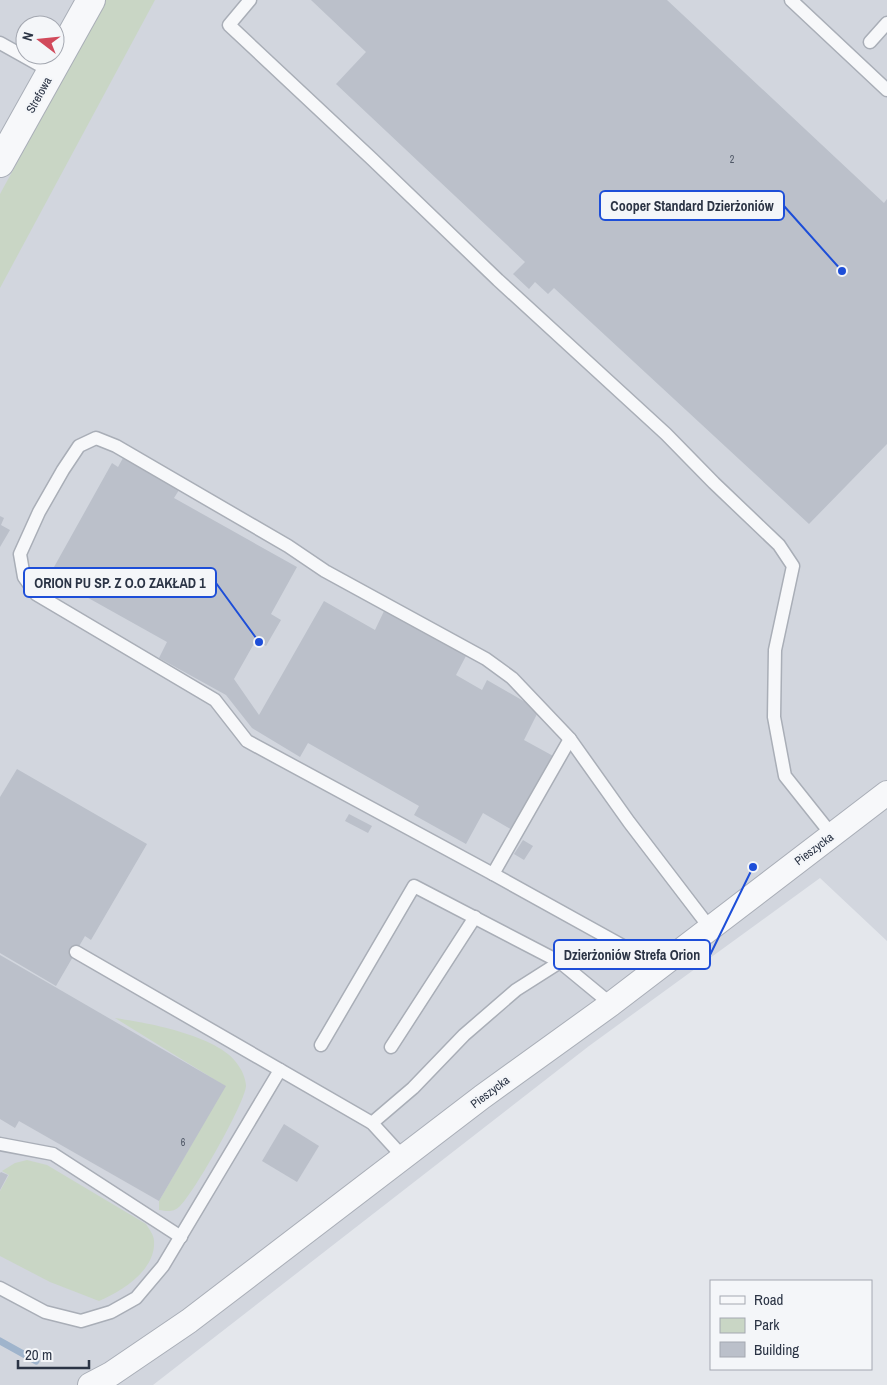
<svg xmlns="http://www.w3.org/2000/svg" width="887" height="1385" viewBox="0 0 887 1385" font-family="'Archivo Narrow',sans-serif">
<rect width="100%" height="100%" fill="#e4e7ec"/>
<path fill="#d2d6de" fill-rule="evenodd" d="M0 0H887V941L820 878 589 1046 153 1385H0ZM25 25H55V55H25Z"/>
<g fill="#c9d6c5">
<path d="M106 0H155L0 288V194Z"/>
<path d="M115 1018C148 1023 224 1036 240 1068 243 1072 246 1081 246 1086 245 1103 194 1193 180 1206 173 1213 167 1211 159 1210V1201L225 1086Z"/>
<path d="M27 1160 47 1165 146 1224C149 1229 154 1235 154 1241 156 1270 122 1291 99 1301L50 1282 0 1256V1191L9 1175 2 1171 15 1163Z"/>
</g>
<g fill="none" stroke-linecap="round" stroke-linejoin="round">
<path stroke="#9fb4cc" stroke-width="7" d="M0 1341 36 1361"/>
</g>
<g fill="#bbc0ca">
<path d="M311 0H667L884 203 887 199V444L809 524 554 288 548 294 535 282 529 289 513 274 525 262 336 84 366 52Z"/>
<path d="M123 458 179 490 174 498 297 567 271 614 281 620 266 646 256 640 234 679 259 715 324 601 375 630 385 609 467 654 456 675 482 690 487 680 539 710 524 740 555 757 514 831 483 813 466 844 414 815 419 806 308 743 300 757 252 728 226 695 159 658 167 642 49 576 112 463 118 467Z"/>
<path d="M0 516 4 518 1 525 10 530 0 547Z"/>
<path d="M17 769 147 844 91 940 85 936 56 986 0 953V797Z"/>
<path d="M349 814 372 826 368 833 345 821Z"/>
<path d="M523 840 533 846 524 860 514 854Z"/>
<path d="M0 955 226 1086 159 1201 19 1121 15 1128 0 1119Z"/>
<path d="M284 1124 319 1146 297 1182 262 1161Z"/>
<path d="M1 1172 8 1175 0 1190V1173Z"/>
</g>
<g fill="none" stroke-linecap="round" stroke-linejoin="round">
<g stroke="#a9aeb7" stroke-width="15">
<g id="service">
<path d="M250 0 229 25 372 159 498 280 666 434 714 483 779 545 793 566 775 650 774 717 785 776 832 835"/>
<path d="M791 0 887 90"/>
<path d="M870 42 887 23"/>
<path d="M0 43 52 72"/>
<path d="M493 874 570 739"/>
<path d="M76 952 372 1123 404 1158"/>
<path d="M659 966 493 874 247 741 215 700 36 594 24 577 20 554 39 512 63 470 79 446 96 438 116 446 288 546 325 571 486 659 512 678 570 739 629 822 710 928"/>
<path d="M321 1045 414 886 560 962"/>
<path d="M391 1047 475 917"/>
<path d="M372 1123 413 1088 464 1035 516 990 560 962 611 1004"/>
<path d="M0 1144 53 1154 181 1237"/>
<path d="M0 1288 45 1312 81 1321 111 1312 136 1298 163 1266 280 1070"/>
</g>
</g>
<g stroke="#a9aeb7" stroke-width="26">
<path id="minor" d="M90 1385 111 1374 189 1321 482 1097 611 1004 887 793"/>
</g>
<g stroke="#a9aeb7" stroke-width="30">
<path id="tertiary" d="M0 163 91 0"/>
</g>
<use href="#service" stroke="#f7f8fa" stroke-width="12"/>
<use href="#minor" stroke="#f7f8fa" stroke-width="24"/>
<use href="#tertiary" stroke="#f7f8fa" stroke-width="28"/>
</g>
<g text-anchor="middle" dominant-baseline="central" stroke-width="4.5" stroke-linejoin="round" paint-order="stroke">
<g font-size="10" fill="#4f5766">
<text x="732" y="159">2</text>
<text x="183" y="1142">6</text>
</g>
<g font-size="12" fill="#2b3445" stroke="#f4f6f9">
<text transform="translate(39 95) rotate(-61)">Strefowa</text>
<text transform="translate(814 849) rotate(-37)">Pieszycka</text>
<text transform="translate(490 1092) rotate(-37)">Pieszycka</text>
</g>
</g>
<path fill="none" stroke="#1d4ed8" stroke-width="2" d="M842 271L784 206M259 642L216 583M753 867L710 955"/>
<g fill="#1d4ed8" stroke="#f4f6f9" stroke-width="2">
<circle cx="842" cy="271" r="5"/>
<circle cx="259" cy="642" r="5"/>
<circle cx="753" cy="867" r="5"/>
</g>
<g fill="#f4f6f9" stroke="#1d4ed8" stroke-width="2">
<rect x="600" y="191" width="184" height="29" rx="5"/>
<rect x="24" y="568" width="192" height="29" rx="5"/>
<rect x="554" y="940" width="156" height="29" rx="5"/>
</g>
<g font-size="14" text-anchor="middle" font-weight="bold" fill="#2b3445">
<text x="692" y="211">Cooper Standard Dzierżoniów</text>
<text x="120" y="588">ORION PU SP. Z O.O ZAKŁAD 1</text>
<text x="632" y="960">Dzierżoniów Strefa Orion</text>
</g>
<rect x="710" y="1280" width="162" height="90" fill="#f4f6f9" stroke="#a4a8b1"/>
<rect x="720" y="1296" width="25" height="8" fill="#f7f8fa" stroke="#a4a8b1"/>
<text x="754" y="1305" font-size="15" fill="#2b3445">Road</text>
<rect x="720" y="1318" width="25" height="15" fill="#c9d6c5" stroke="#a4a8b1"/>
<text x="754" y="1330" font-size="15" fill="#2b3445">Park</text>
<rect x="720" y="1342" width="25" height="15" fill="#bbc0ca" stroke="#a4a8b1"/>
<text x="754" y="1355" font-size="15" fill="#2b3445">Building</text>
<g transform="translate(40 40) rotate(286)"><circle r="24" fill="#f4f6f9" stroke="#a4a8b1"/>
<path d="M0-4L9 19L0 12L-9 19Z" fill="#d1495b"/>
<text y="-8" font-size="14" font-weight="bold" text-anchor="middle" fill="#2b3445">N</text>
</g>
<path d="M18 1360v8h71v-8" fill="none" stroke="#2b3445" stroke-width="2.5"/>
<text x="25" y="1360" font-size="15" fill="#2b3445" stroke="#f4f6f9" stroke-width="4" paint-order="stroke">20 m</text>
</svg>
